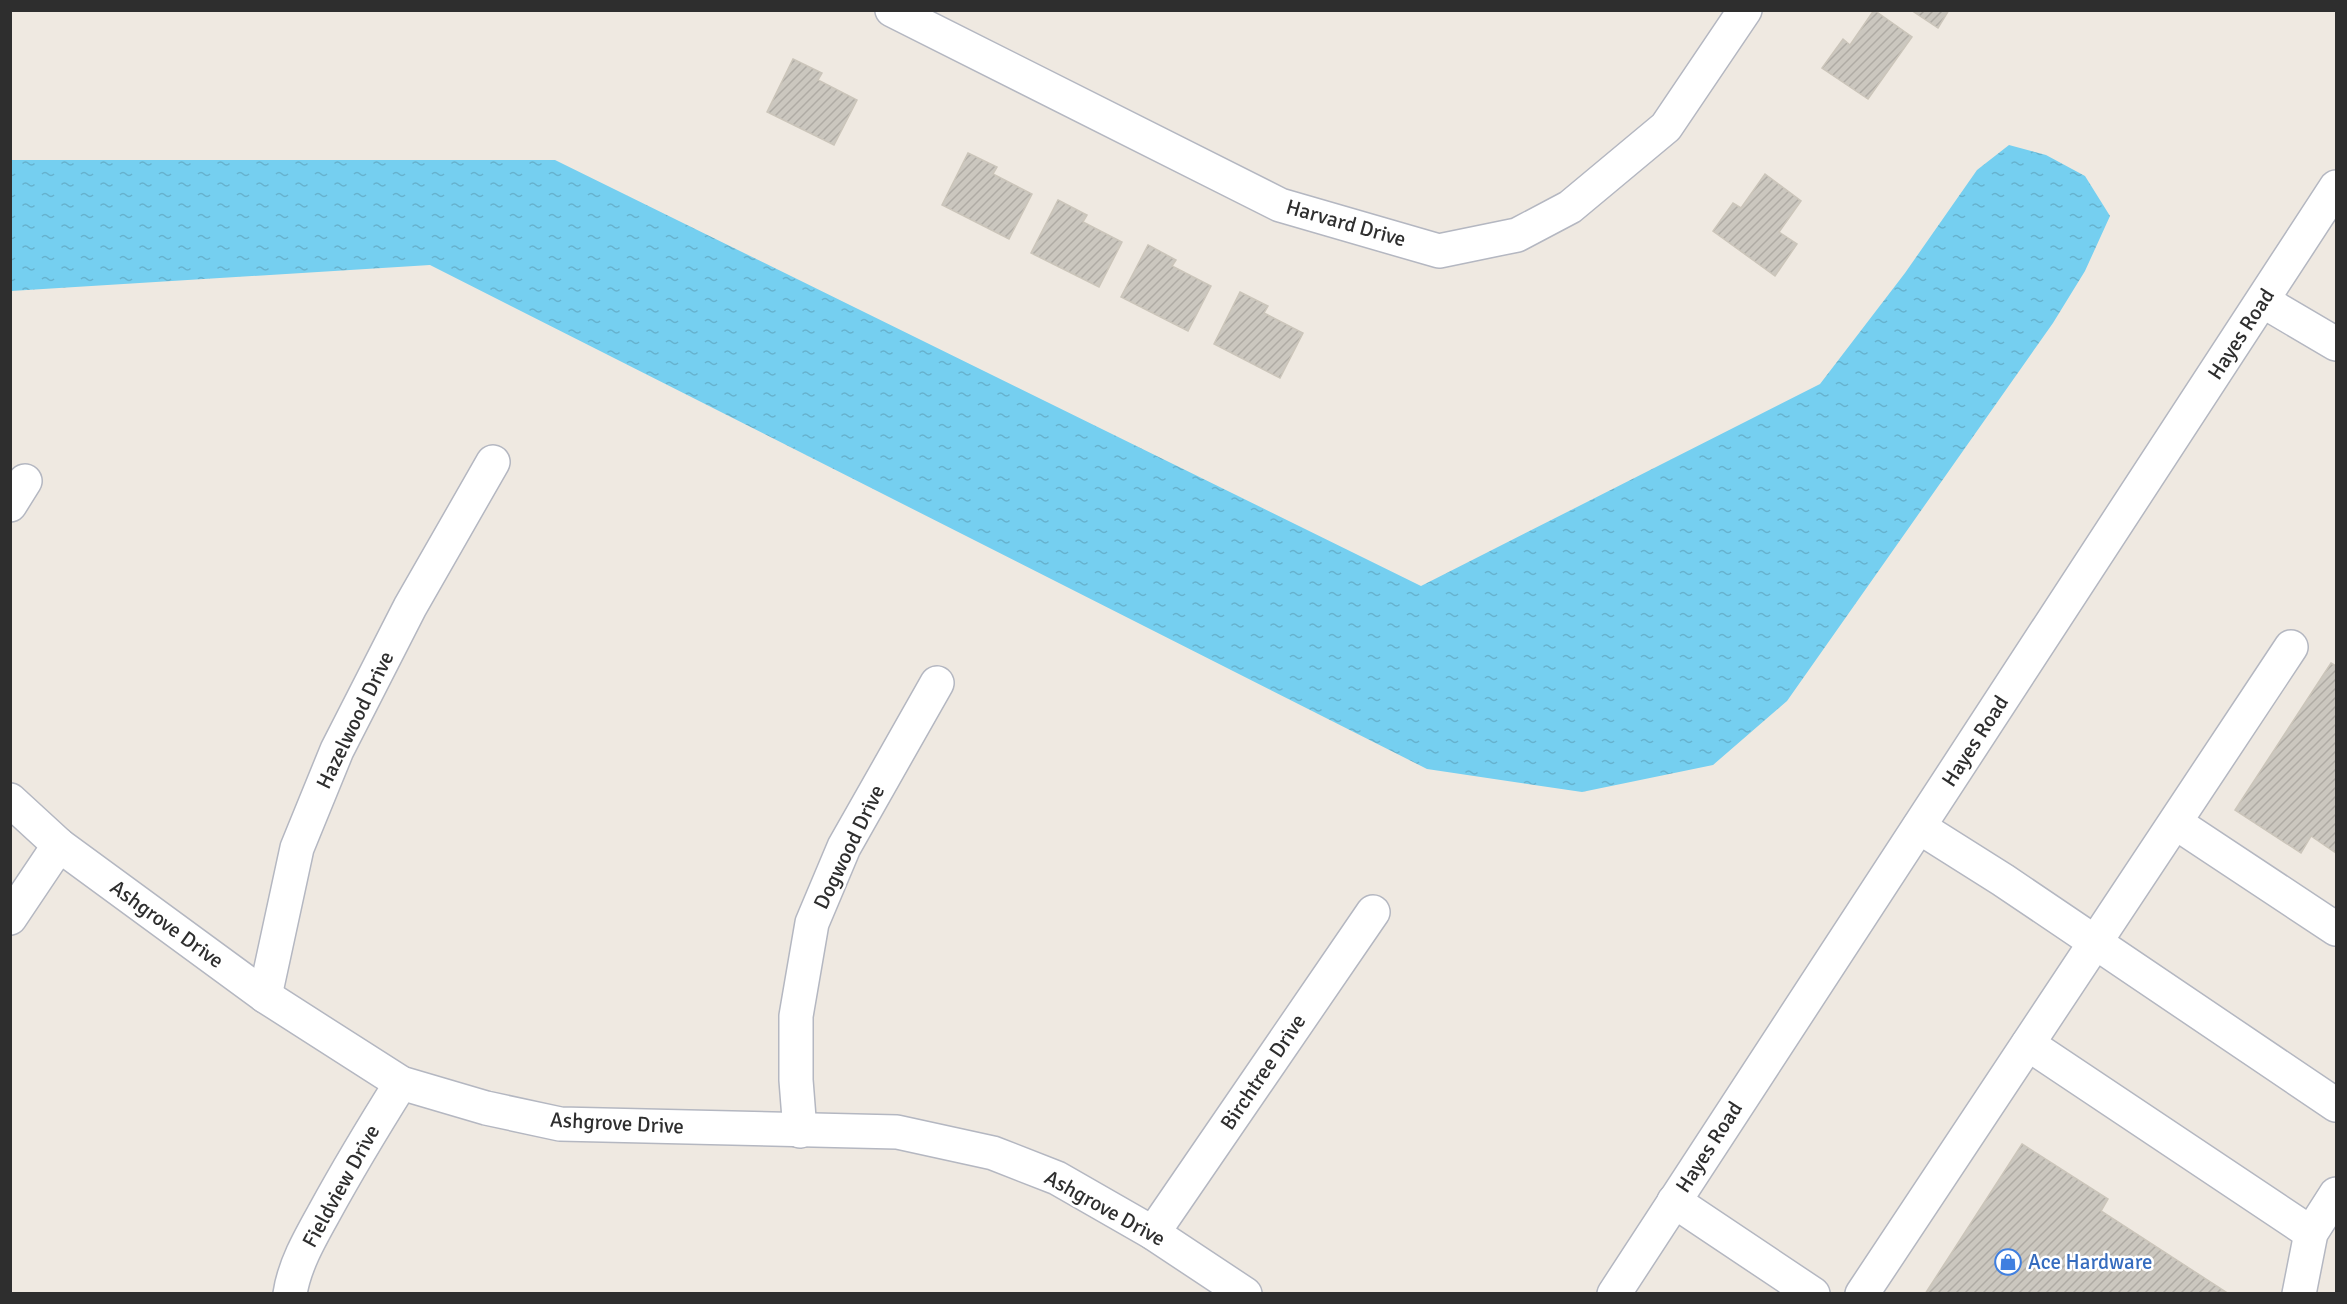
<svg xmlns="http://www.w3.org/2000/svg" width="2347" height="1304" viewBox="0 0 2347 1304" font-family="Signika,sans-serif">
<defs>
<pattern id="water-ripples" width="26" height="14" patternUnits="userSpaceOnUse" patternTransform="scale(1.5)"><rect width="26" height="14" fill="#75cff0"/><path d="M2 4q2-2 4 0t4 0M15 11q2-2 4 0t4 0" fill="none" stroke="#66b2ce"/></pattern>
<pattern id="building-hatch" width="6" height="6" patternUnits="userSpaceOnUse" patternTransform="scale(1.5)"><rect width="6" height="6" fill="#cbc7bf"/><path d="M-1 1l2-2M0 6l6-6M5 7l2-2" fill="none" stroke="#afaba4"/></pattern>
</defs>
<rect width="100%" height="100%" fill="#efe9e1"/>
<path fill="url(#water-ripples)" d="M2009 145 2046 155 2085 176 2110 216 2085 271 2053 323 1787 701 1713 765 1582 792 1427 769 430 265 11 291V160H555L1421 586 1820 384 1905 273 1977 170Z"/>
<g fill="url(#building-hatch)" stroke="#cbc5ba" stroke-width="1.5">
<path d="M1874 10 1912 37 1868 99 1822 68 1843 39 1850 45Z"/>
<path d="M1911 10H1949L1938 28Z"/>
<path d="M793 59 822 73 818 80 857 100 834 145 767 112Z"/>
<path d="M968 153 997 167 993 174 1032 194 1009 239 942 205Z"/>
<path d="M1765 174 1801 201 1779 232 1797 244 1775 276 1713 231 1733 203 1741 208Z"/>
<path d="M1058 200 1087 215 1083 222 1122 242 1099 287 1031 253Z"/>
<path d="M1148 245 1176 260 1172 266 1211 286 1188 331 1121 297Z"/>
<path d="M1240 292 1268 306 1264 313 1303 333 1280 378 1214 344Z"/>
<path d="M2331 663 2336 666V853L2311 836 2301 853 2235 810Z"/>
<path d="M2022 1144 2108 1199 2101 1211 2229 1294H1925Z"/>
</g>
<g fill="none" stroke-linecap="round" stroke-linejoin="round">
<g stroke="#b4b7c1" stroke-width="36">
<g id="minor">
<path d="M892 10 1280 205 1439 251 1517 235 1570 207 1666 127 1745 10"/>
<path d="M2263 301 2336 344"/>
<path d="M10 505 25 481"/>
<path d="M10 800 59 845 265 996 401 1083 486 1108 560 1124 897 1132 993 1153 1057 1178 1153 1233 1245 1294"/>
<path d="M2176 823 2336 929"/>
<path d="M1919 827 2003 880 2336 1105"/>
<path d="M10 918 59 845"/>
<path d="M265 996 297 848 337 750 410 607 493 462"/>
<path d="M2028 1044 2311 1233"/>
<path d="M800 1131 796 1080V1016L812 923 844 847 937 683"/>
<path d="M1674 1201 1813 1294"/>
<path d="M1153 1233 1373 912"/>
<path d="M290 1294C294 1266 310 1238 324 1213 348 1169 374 1126 401 1083"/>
<path d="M1614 1294 2336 187"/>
<path d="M1862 1294 2291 647"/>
<path d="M2299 1294 2311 1233 2336 1194"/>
</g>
</g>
<use href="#minor" stroke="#fff" stroke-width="33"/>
</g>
<defs>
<g id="shop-ring" transform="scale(1.35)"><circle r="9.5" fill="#fff" stroke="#3f7fe0" stroke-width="1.5"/><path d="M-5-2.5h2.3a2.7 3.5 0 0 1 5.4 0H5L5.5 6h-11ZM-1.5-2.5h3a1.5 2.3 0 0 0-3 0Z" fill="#3f7fe0"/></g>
</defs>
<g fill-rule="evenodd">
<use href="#shop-ring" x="2008" y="1262"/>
</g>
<g text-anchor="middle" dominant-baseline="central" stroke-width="5" stroke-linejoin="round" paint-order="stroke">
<g font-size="21" fill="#2e2e2e" stroke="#fff">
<text transform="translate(1346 223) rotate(16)">Harvard Drive</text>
<text transform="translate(2241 334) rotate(-57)">Hayes Road</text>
<text transform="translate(355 720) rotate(-64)">Hazelwood Drive</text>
<text transform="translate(1975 741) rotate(-57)">Hayes Road</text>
<text transform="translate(849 847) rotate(-64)">Dogwood Drive</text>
<text transform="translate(167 924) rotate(36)">Ashgrove Drive</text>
<text transform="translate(1263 1072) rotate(-56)">Birchtree Drive</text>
<text transform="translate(617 1123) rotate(3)">Ashgrove Drive</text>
<text transform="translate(1709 1147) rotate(-57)">Hayes Road</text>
<text transform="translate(341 1186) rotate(-61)">Fieldview Drive</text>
<text transform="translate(1105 1208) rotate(29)">Ashgrove Drive</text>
</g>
<g font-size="21" fill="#366cbe" stroke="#fff" text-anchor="start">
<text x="2028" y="1262">Ace Hardware</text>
</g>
</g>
<rect width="2347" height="1304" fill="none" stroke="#2e2e2e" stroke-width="24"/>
</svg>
